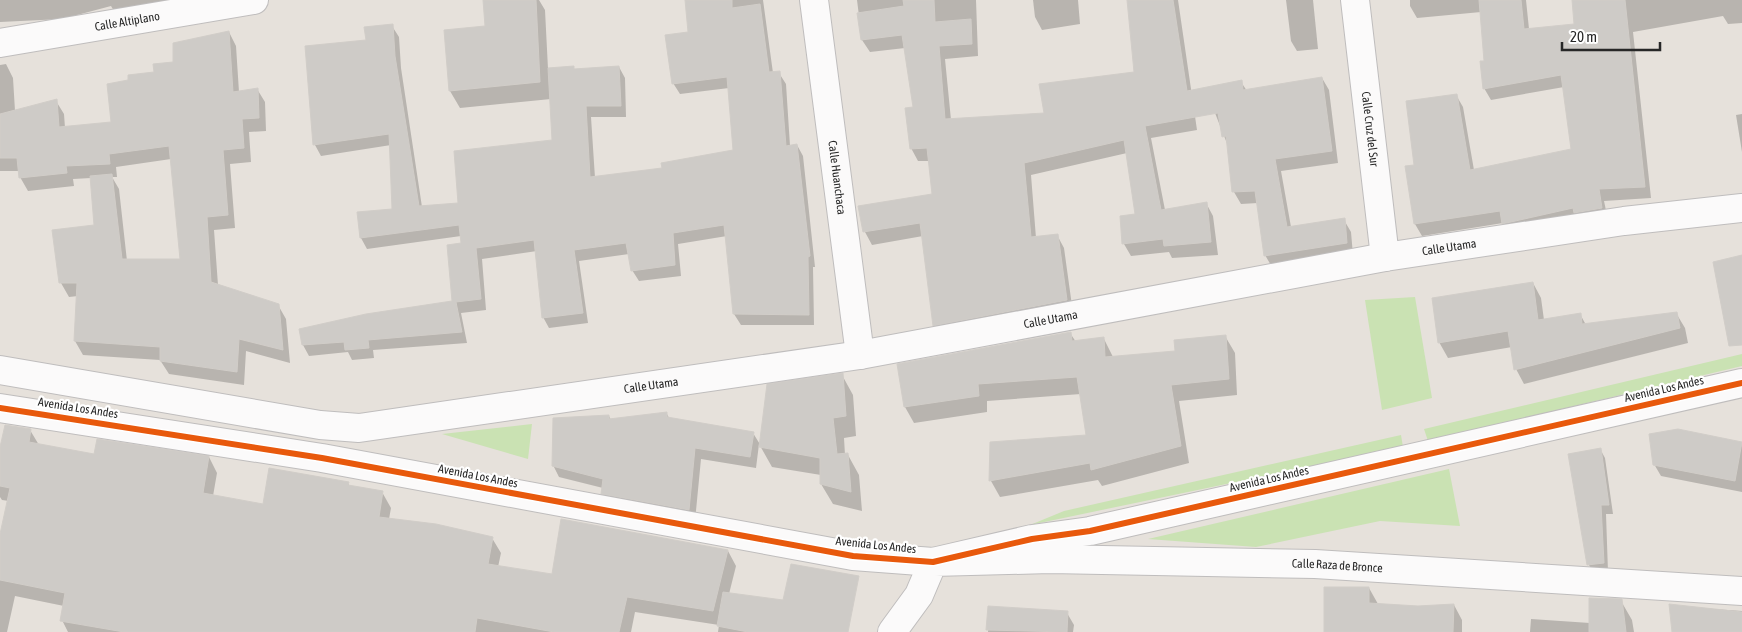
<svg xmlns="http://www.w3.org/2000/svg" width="1742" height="632" viewBox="0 0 1742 632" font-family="'Asap Condensed',sans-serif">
<rect width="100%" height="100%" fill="#e6e1db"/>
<g fill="#cae2b3">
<path d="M1415 297 1432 398 1382 410 1365 300Z"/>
<path d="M1742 354V366L1428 441 1424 429Z"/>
<path d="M532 424 528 459 442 434Z"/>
<path d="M1401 435 1403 447 1030 525 1064 511Z"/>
<path d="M1449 469 1460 526 1380 521 1256 547 1148 539Z"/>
</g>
<g fill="#0003" fill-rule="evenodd">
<path d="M0 0H187L114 11 111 6 62 19 0 22Z"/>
<path d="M489 0H539L545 10 548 69 573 67 575 70 619 67 625 78 626 117H591L595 178 663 169 735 151 729 88 680 94 673 83 689 33 687 0H763L773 73H779L786 84 790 146 797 145 803 156 815 267H813L814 325H741L734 314 727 236 678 244 681 276 639 281 632 270 629 254 579 261 588 323 549 328 543 317 537 251 482 259 486 310 461 313 467 343 373 350 374 358 352 360 348 352 309 356 303 345 453 302 462 244 461 236 367 249 361 238 358 213 394 210 391 145 321 156 315 145 307 47 368 41 392 26 399 37 401 68 422 207 459 204 554 142 551 99 460 108 450 91 445 31 486 27Z"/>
<path d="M857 0H976L978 56 945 59 951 120 1045 114 1135 74 1128 0H1178L1197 130 1151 138 1165 210 1206 203 1213 216 1218 255 1172 258 1169 252 1131 256 1124 244 1136 215 1127 153 1031 175 1036 238 1057 235 1064 248 1073 313 941 338 934 325 923 236 872 245 865 232 860 207 934 195 930 161H918L911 148 914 108 905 48 870 52 862 40Z"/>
<path d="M1033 0H1078L1080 24 1042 30 1035 17Z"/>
<path d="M1286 0H1313L1318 49 1297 51 1291 41Z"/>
<path d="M1410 0H1526L1529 29 1576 25 1573 0H1742V23L1728 24 1723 16 1633 32 1651 198 1604 201 1608 220 1509 235 1503 223 1422 236 1415 224 1406 167 1415 166 1456 95 1463 107 1474 170 1572 150 1564 87 1491 100 1484 88 1485 62 1481 12 1417 18 1410 6Z"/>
<path d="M229 32 236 46 239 92 257 89 265 102 266 131 249 132 251 162 230 164 235 228 214 230 218 285 278 305 286 319 290 363 246 351 244 385 169 374 160 360 83 355 75 341 78 296 69 297 61 283 95 226 91 178 73 179 74 186 28 191 20 177V171H0V65L6 64 13 78 15 111 56 101 64 114 65 128 112 123 156 73ZM171 159 181 260 127 261 119 189 112 177H117L116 167Z"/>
<path d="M1322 78 1329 90 1338 163 1281 171 1291 227 1344 220 1351 232 1353 255 1272 267 1265 255 1258 203 1241 204 1234 192 1228 146 1215 113 1241 82 1247 91Z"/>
<path d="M1742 114V152L1736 115Z"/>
<path d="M1533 283 1541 298 1544 320 1580 314 1586 325 1676 313 1685 328 1688 343 1524 384 1516 369 1512 347 1448 358 1439 342Z"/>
<path d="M1070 333 1076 342 1104 339 1113 357 1176 352 1225 336 1235 353 1237 395 1179 401 1189 463 1102 486 1098 480 1000 497 991 481V443L1087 436 1081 394 987 401V412L914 423 905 407Z"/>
<path d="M842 375 853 395 856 436 844 438 845 455H848L859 475 862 511 833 504 821 484V475L772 467 759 444 756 468 701 459 695 521 609 505 602 493 603 488 559 477 553 465 609 416 611 420 667 414 669 418 753 433 761 446Z"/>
<path d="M30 430 39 445 95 456 209 457 217 473 213 496 264 505 348 483 350 487 382 492 391 508 389 519 492 538 501 553 498 567 553 576 728 551 736 566 729 594 847 632H718L719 625 635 612 631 632H68L62 620 64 606 15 596 7 632H0V540L9 501 2 500 0 497V453Z"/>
<path d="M1679 430 1742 444V492L1661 476 1654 464Z"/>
<path d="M1600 449 1605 458 1613 514H1606L1608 572 1594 574 1589 565Z"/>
<path d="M1369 588 1378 604 1418 607 1454 605 1462 620V632H1325Z"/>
<path d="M1621 601 1632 620 1634 632H1530L1531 619 1590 623Z"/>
<path d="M1670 606 1742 611V632H1673Z"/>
<path d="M990 607 1067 613 1074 625 1073 632H988Z"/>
</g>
<g fill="#cecbc7" stroke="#d1cdc8">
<path d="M483 0H536L540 82 449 91 444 30 485 26Z"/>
<path d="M685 0H732V8L760 4 769 72 780 71 786 146 797 144 810 256 808 257 809 315 733 314 724 225 673 233 675 265 631 271 626 243 574 250 583 313 542 318 534 240 476 248 481 299 456 302 462 332 368 340 369 348 345 350 344 342 302 345 299 329 366 314 452 301 447 245 461 243 459 225 360 238 357 212 392 209 389 134 313 145 305 46 366 40 364 27 393 24 395 56 419 206 458 203 454 151 552 140 548 68 574 66V69L619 66 621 106H586L590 177 662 168 661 163 733 150 727 77 672 84 665 35 688 32Z"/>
<path d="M903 0H934L935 22 971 19 972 44 939 46 945 119 1044 113 1039 84 1134 72 1127 0H1173L1187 91 1242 80 1243 90 1322 77 1332 151 1275 159 1287 227 1345 218 1347 243 1264 256 1255 191 1232 192 1226 136 1222 137 1218 113 1145 126 1161 210 1207 202 1211 242 1164 246 1163 239 1122 244 1120 216 1135 214 1124 140 1024 163 1031 237 1058 234 1067 300 933 326 920 223 863 232 858 206 932 194 927 148 910 149 905 108 913 107 902 35 861 40 857 13 904 6Z"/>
<path d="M1479 0H1521L1524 29 1574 24 1572 0H1625L1645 187 1599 189 1602 208 1574 213 1573 208 1502 224 1500 211 1414 224 1405 166 1414 165 1406 101 1457 94 1470 170 1571 149 1561 75 1483 89 1480 61H1484Z"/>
<path d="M229 31 233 92 258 88 259 118 242 119 244 148 223 150 228 215 207 217 211 282 279 304 283 350 239 339 237 372 160 361V347L74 341 77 283H59L52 230 94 225 90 176 112 174 122 259H180L169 146 109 154 110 164 66 166 67 173 19 178 17 158H0V114L57 99 59 127 111 122 107 84 128 80V75L154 72 153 64 173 62V43Z"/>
<path d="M1742 255V345L1729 346 1713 262Z"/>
<path d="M1533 282 1538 320 1581 313 1582 324 1677 312 1680 328 1514 370 1508 331 1438 343 1432 298Z"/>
<path d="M1071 332 1072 341 1104 337 1105 357 1175 351 1174 340 1226 335 1229 379 1171 385 1181 446 1091 470 1090 463 989 481 990 442 1086 435 1077 377 978 384 979 396 904 407 897 364Z"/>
<path d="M843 373 846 416 833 418 837 454 848 453 851 492 820 484V458L759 447 767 384Z"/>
<path d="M667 412V417L754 432 750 457 695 448 689 510 601 494 603 479 552 466 553 418 609 415V419Z"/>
<path d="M5 425 31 429 29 442 94 454 97 439 209 456 203 493 263 504 269 468 349 482 348 485 383 491 379 517 436 524 493 537 488 564 552 574 561 519 728 550 713 611 627 597 619 632H554L477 618 475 632H124L60 621 65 593 0 580V534L10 488 0 486V447Z"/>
<path d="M1678 429 1742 442 1735 481 1653 465 1649 434Z"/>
<path d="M1601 448 1609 505H1601L1604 563 1587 565 1568 454Z"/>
<path d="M791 564 859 576 848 632H748L717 626 723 592 783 600Z"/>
<path d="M1324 587H1369V603L1418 606 1454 604 1453 632H1324Z"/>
<path d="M1589 598 1622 599 1626 632H1589Z"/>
<path d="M1669 604 1742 612V632H1672Z"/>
<path d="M988 606 1068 611 1067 632 986 630Z"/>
</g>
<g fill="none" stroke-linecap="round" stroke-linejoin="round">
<g stroke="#bfbdbd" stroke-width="30">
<g id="minor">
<path id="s1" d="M814 0 860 355"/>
<path id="s2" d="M1355 0 1385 257"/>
<path id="s3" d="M0 43 254 0"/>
<path id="s4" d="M892 632 919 595 933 562 1050 559 1315 564 1742 591"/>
</g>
</g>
<g stroke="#bfbdbd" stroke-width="30">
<g id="tertiary">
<path id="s5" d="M0 370 320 425 359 428 860 355 1385 257 1624 221 1742 208"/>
<path d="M0 408 322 458 853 556 933 562 1032 539 1090 531 1742 383"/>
</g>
</g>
<use href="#minor" stroke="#fbfafa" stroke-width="28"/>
<use href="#tertiary" stroke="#fbfafa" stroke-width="28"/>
<g stroke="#fff" stroke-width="9">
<path id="cycleway" d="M0 408 322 458 853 556 933 562 1032 539 1090 531 1742 383"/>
</g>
<use href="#cycleway" stroke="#e8590c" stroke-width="6"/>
</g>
<g text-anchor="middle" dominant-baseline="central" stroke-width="4.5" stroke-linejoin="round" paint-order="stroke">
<g font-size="12" fill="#272727" stroke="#fff">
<text stroke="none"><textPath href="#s3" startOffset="129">Calle Altiplano</textPath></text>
<text stroke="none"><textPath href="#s2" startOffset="130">Calle Cruz del Sur</textPath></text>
<text stroke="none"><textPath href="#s1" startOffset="179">Calle Huanchaca</textPath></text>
<text stroke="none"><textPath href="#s5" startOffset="1469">Calle Utama</textPath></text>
<text stroke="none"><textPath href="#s5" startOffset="1064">Calle Utama</textPath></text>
<text stroke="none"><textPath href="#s5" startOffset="659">Calle Utama</textPath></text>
<text transform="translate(1664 389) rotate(-13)">Avenida Los Andes</text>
<text transform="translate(78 408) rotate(9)">Avenida Los Andes</text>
<text transform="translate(478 476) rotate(11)">Avenida Los Andes</text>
<text transform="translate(1269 479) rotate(-13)">Avenida Los Andes</text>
<text transform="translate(876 545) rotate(6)">Avenida Los Andes</text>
<text stroke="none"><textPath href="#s4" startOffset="486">Calle Raza de Bronce</textPath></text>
</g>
</g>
<path d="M1562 42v8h98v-8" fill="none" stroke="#272727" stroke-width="2.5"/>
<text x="1570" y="42" font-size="15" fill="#272727" stroke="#ffffff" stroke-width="4" paint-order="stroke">20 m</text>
</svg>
